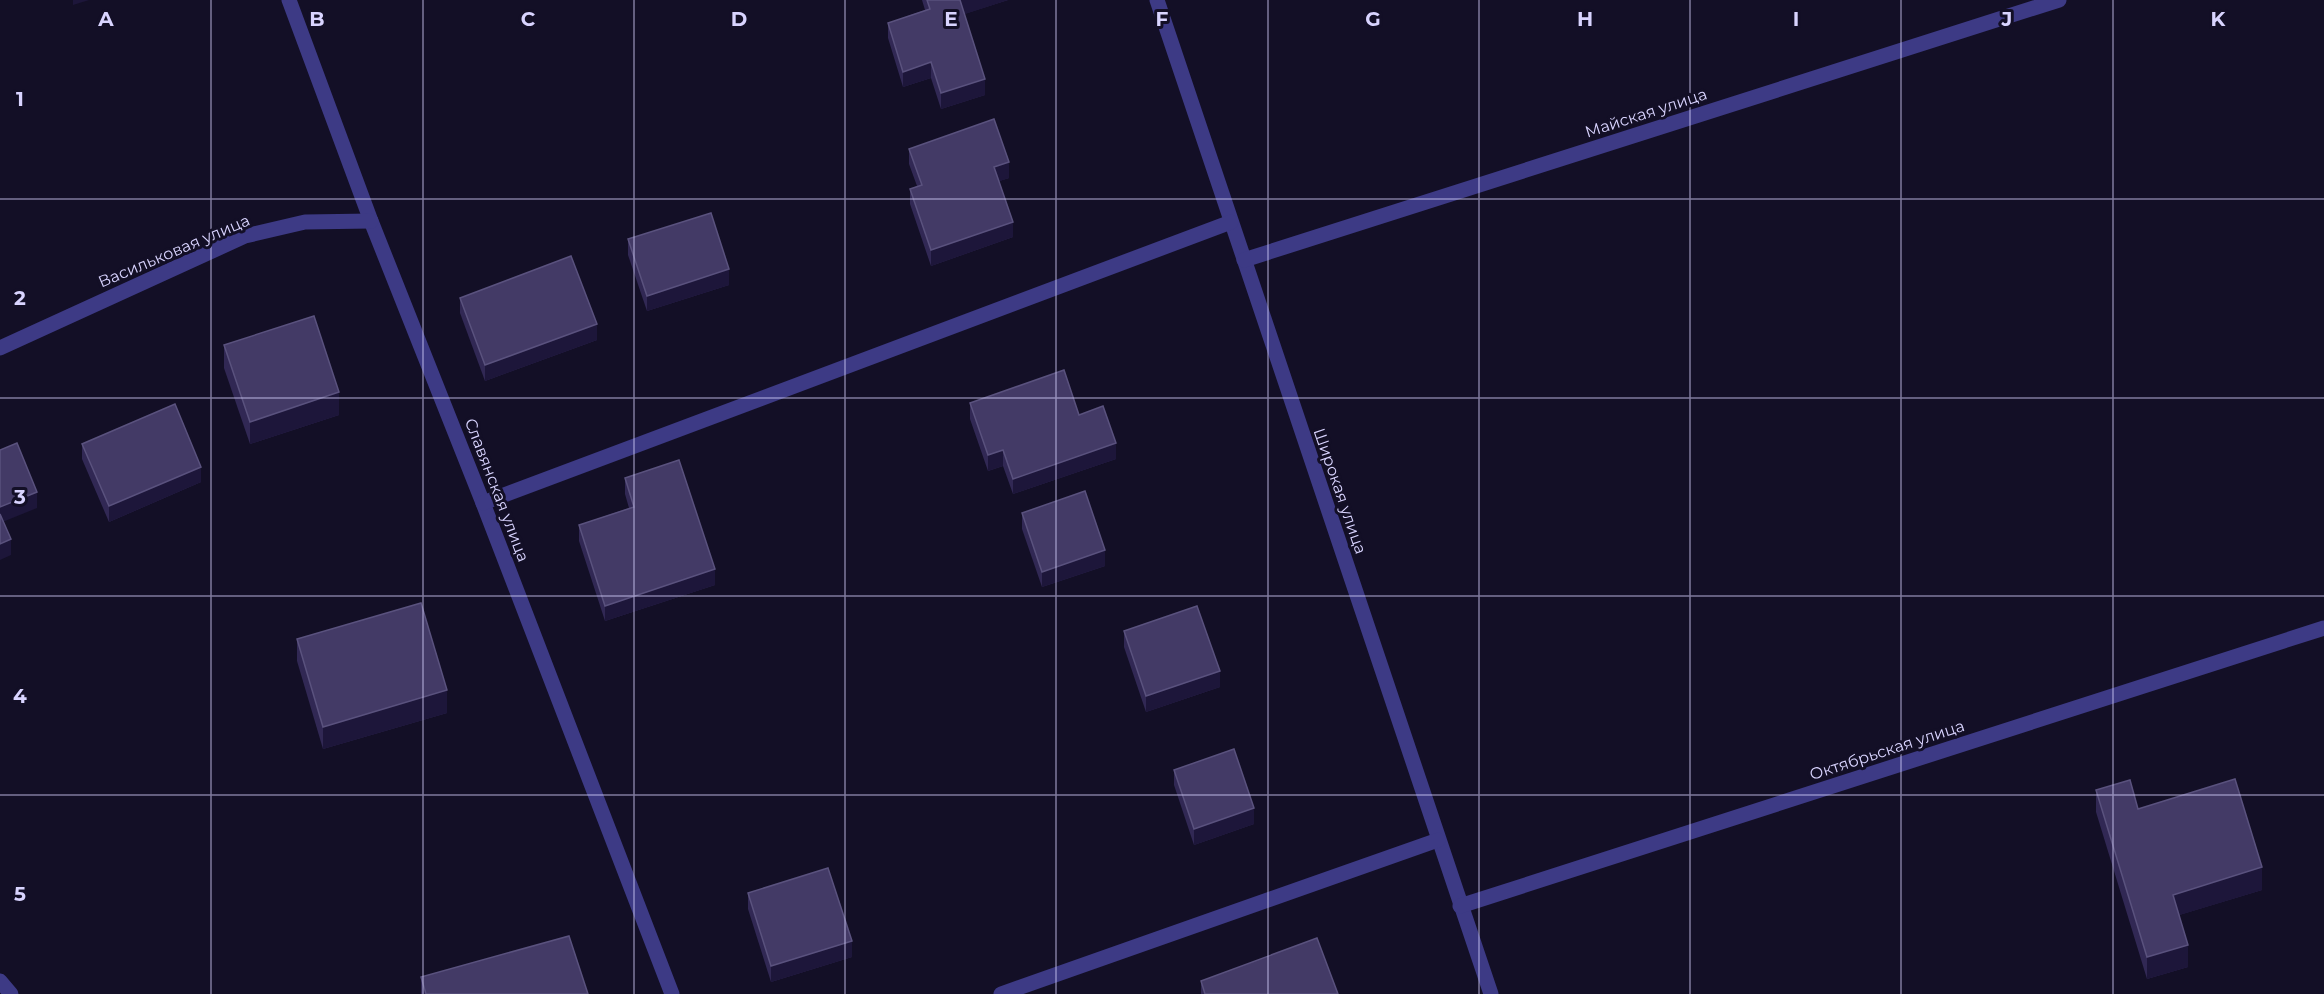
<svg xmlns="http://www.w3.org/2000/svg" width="2324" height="994" viewBox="0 0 2324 994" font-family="Montserrat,sans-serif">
<rect width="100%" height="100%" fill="#130f26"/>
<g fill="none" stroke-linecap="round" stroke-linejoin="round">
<g stroke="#3d3a85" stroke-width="15">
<path d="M289 0 371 221 483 503 672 994"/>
<path d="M1157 0 1491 994"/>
<path d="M1244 260 2059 0"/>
<path d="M0 348 245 236 305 222 371 221"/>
<path d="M483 503 1231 222"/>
<path d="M1460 906 2324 628"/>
<path d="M0 981 11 994"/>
<path d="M1001 994 1438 840"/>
</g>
</g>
<g fill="#312854">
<path d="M922 0H1008L964 14 985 95 941 109 931 78 903 87 888 38V23L925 10Z"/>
<path d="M909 149 1009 178 999 181 1013 237 931 266 910 204V189L917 186 909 164Z"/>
<path d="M628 239 729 285 647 311 628 255Z"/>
<path d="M460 298 597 340 485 381 460 313Z"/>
<path d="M224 345 339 415 250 444 224 368Z"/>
<path d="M970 403 1079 415 1116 459 1013 494 1003 466 988 471 970 419Z"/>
<path d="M82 444 201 482 109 522 82 459Z"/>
<path d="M625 478 715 585 605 621 579 541V525L629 508 625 494Z"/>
<path d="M1022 513 1105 566 1042 587 1022 529Z"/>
<path d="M1124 631 1220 687 1146 712 1124 647Z"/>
<path d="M297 639 447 713 323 749 297 661Z"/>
<path d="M1174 770 1254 824 1194 845 1174 785Z"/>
<path d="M2096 790 2138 809 2262 890 2179 915 2188 967 2147 979 2096 812Z"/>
<path d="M748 893 852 957 771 982 748 909Z"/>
<path d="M421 977 588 994H421Z"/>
<path d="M1201 981 1338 994H1201Z"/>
</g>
<g fill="#1d163a">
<path d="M73 0H89L73 5Z"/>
<path d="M959 0H1008L959 16Z"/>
<path d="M931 62V78L903 87V72Z"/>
<path d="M985 79V95L941 109V93Z"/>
<path d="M1009 162V178L994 183V167Z"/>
<path d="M1013 222V237L931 266V250Z"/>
<path d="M729 269V285L647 311V296Z"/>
<path d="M597 324V340L485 381V365Z"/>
<path d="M339 392V415L250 444V422Z"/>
<path d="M1116 443V459L1013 494V479Z"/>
<path d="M1003 450V466L988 471V455Z"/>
<path d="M201 467V482L109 522V506Z"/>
<path d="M37 492V508L0 523V507Z"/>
<path d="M11 539V555L0 560V544Z"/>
<path d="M1105 550V566L1042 587V572Z"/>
<path d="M715 569V585L605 621V606Z"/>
<path d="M1220 671V687L1146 712V696Z"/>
<path d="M447 690V713L323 749V727Z"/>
<path d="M1254 808V824L1194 845V829Z"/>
<path d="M2262 867V890L2173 917V895Z"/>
<path d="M852 941V957L771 982V966Z"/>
<path d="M2188 945V967L2147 979V957Z"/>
</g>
<g fill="#433a66" stroke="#5a527e" stroke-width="1.5">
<path d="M927 0H960L985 79 941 93 931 62 903 72 888 23 930 9Z"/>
<path d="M994 119 1009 162 994 167 1013 222 931 250 910 189 922 185 909 149Z"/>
<path d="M711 213 729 269 647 296 628 239Z"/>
<path d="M571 256 597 324 485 365 460 298Z"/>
<path d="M314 316 339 392 250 422 224 345Z"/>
<path d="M1064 370 1079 415 1103 406 1116 443 1013 479 1003 450 988 455 970 403Z"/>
<path d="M175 404 201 467 109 506 82 444Z"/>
<path d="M17 443 37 492 0 507V450Z"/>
<path d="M679 460 715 569 605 606 579 525 634 507 625 478Z"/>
<path d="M1085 491 1105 550 1042 572 1022 513Z"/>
<path d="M0 514 11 539 0 544Z"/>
<path d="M421 603 447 690 323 727 297 639Z"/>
<path d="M1197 606 1220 671 1146 696 1124 631Z"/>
<path d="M1234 749 1254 808 1194 829 1174 770Z"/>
<path d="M2235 779 2262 867 2173 895 2188 945 2147 957 2096 790 2130 780 2138 809Z"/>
<path d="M828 868 852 941 771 966 748 893Z"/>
<path d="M569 936 588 994H426L421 977Z"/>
<path d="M1317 938 1338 994H1205L1201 981Z"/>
</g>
<path fill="none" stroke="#d9d4ff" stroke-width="1.5" stroke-opacity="0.55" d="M211 0V994M423 0V994M634 0V994M845 0V994M1056 0V994M1268 0V994M1479 0V994M1690 0V994M1901 0V994M2113 0V994M0 199H2324M0 398H2324M0 596H2324M0 795H2324"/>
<g text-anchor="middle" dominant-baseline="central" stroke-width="6" stroke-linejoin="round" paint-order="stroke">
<g font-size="16" fill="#d9d4ff" stroke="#130f26">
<text transform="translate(1646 113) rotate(-18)">Майская улица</text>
<text transform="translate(174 251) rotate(-23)">Васильковая улица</text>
<text transform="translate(497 490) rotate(69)">Славянская улица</text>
<text transform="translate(1340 491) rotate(71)">Широкая улица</text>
<text transform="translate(1887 750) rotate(-18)">Октябрьская улица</text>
</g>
</g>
<g font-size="20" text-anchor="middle" font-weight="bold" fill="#d9d4ff" stroke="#130f26" stroke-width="6" stroke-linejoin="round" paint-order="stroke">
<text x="106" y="26">A</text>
<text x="317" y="26">B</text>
<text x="528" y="26">C</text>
<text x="739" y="26">D</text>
<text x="951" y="26">E</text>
<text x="1162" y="26">F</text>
<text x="1373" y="26">G</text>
<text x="1585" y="26">H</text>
<text x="1796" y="26">I</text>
<text x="2007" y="26">J</text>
<text x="2218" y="26">K</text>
<text x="20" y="106">1</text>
<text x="20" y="305">2</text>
<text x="20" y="504">3</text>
<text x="20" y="703">4</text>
<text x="20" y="901">5</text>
</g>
</svg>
